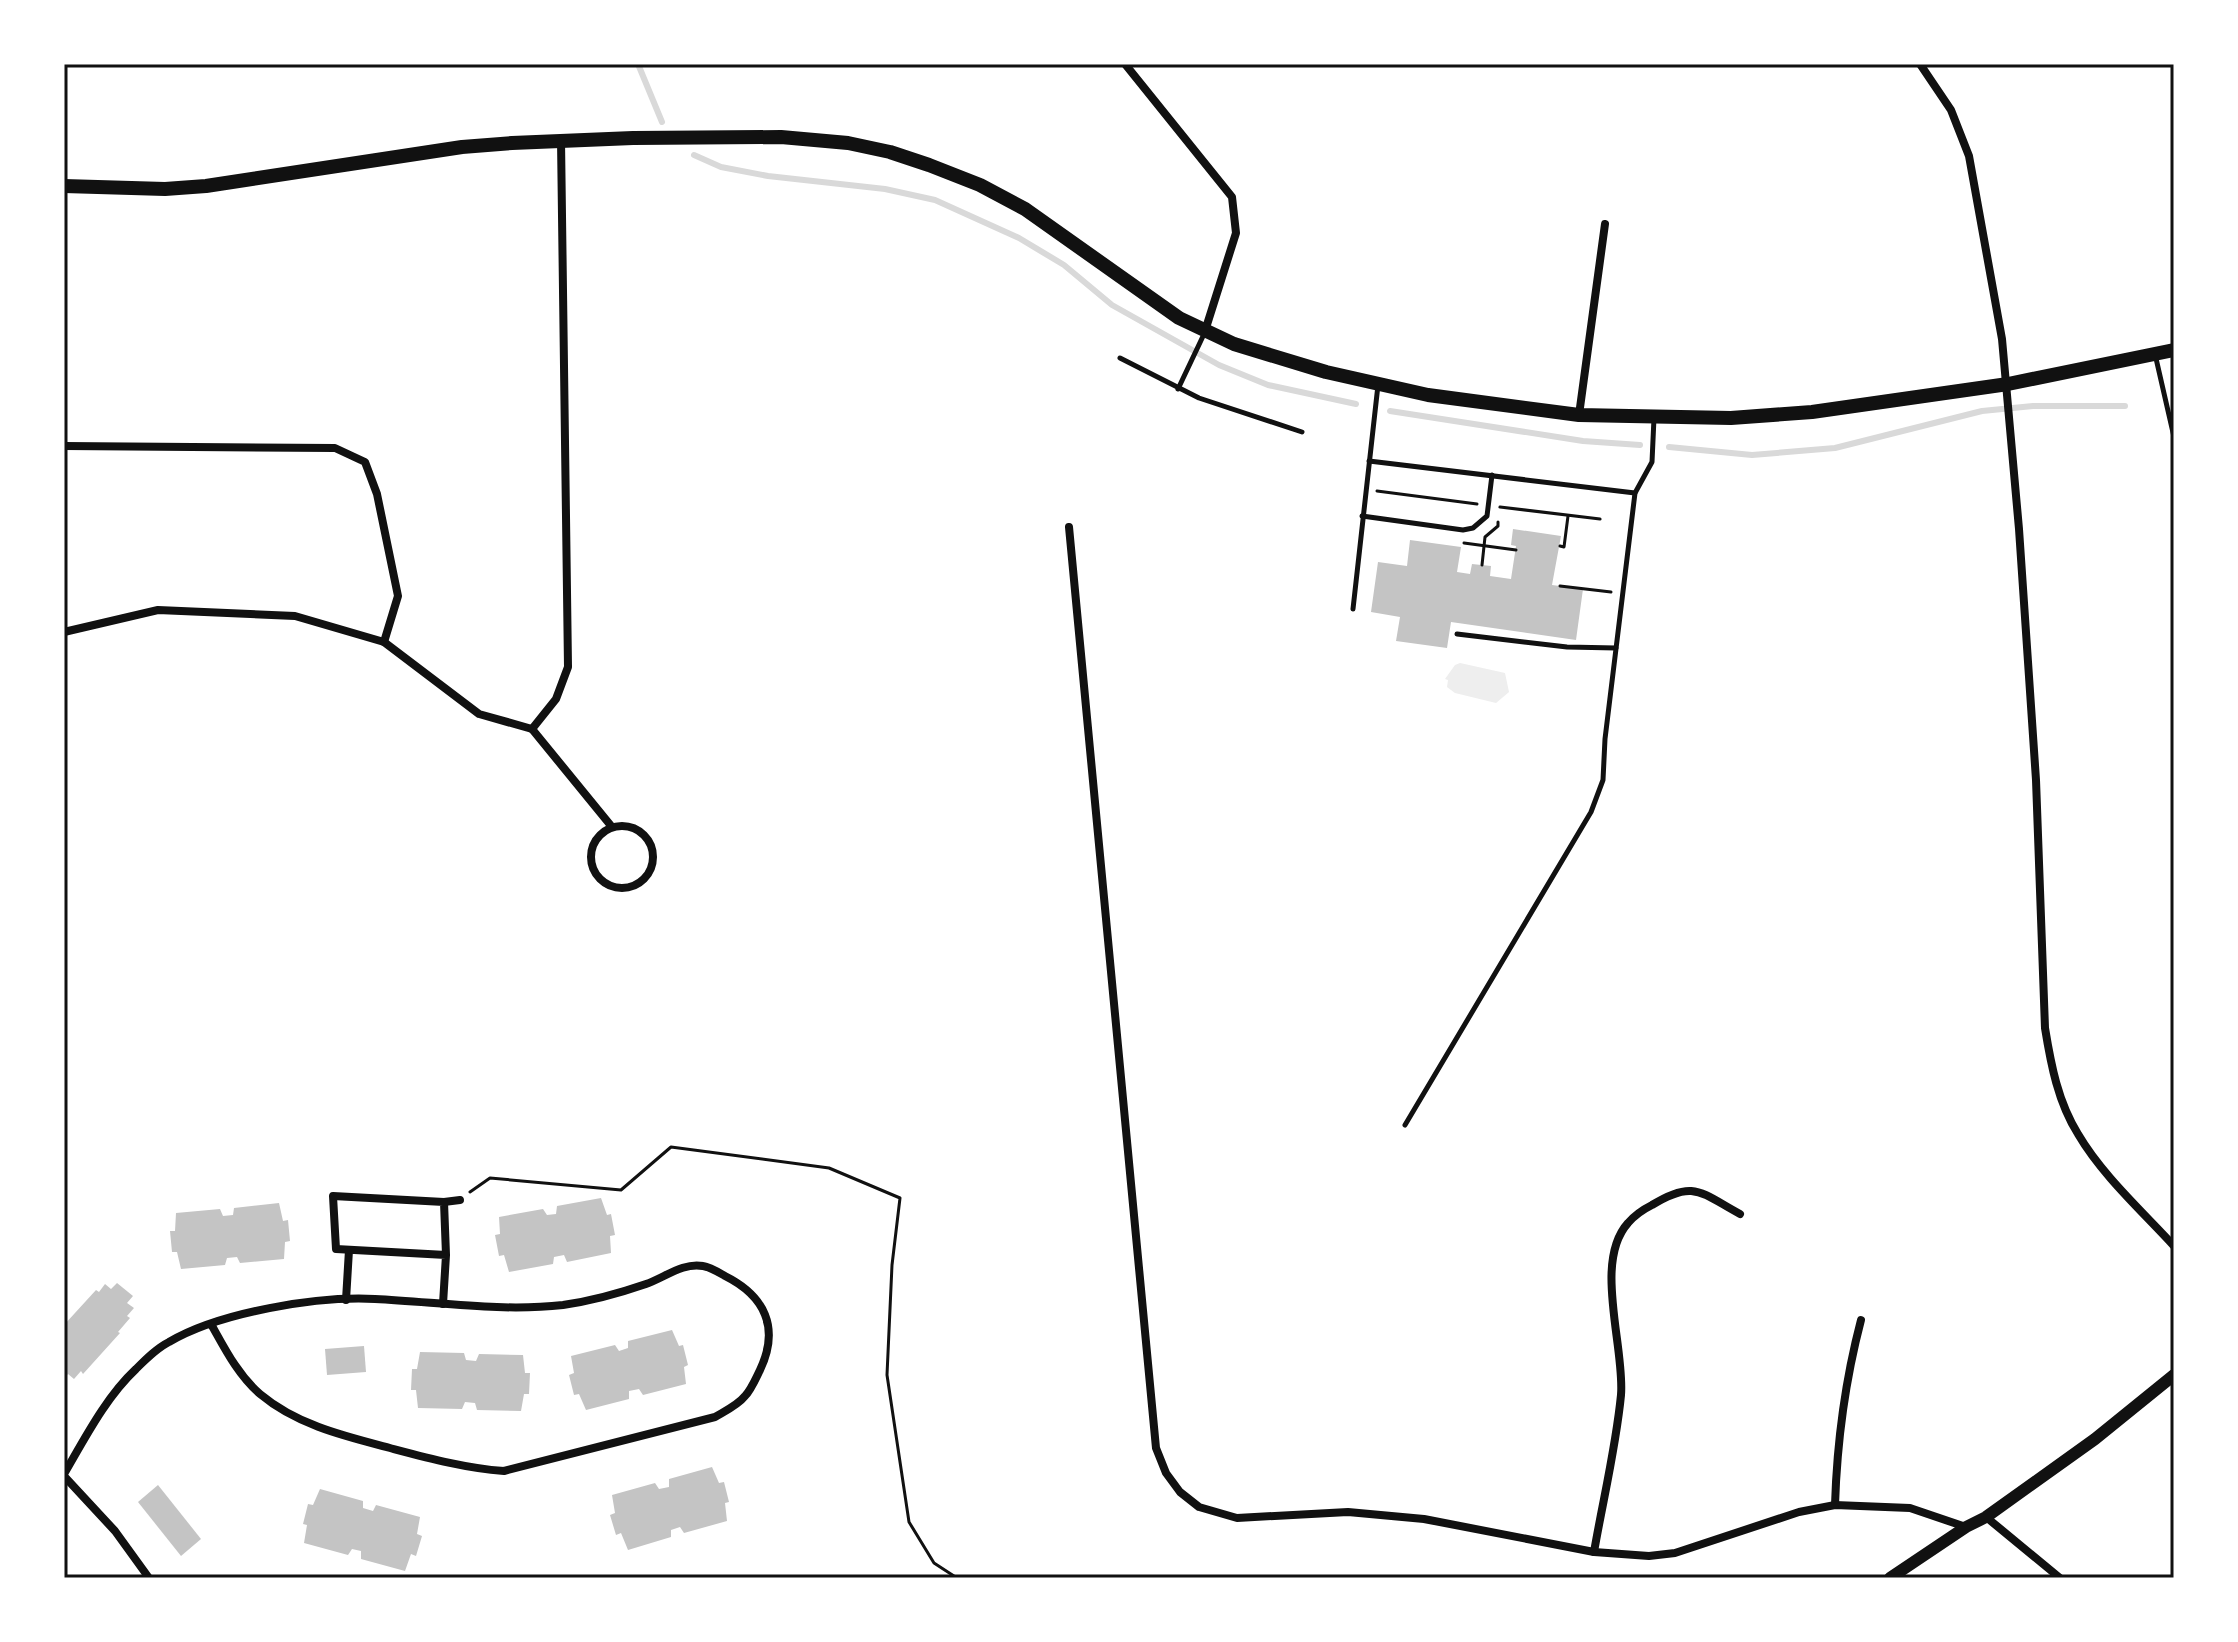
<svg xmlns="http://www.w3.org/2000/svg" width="2238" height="1642" viewBox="0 0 2238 1642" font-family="'Exo 2',sans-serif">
<rect width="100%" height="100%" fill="#fff"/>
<path fill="#eee" d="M1460 663 1505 673 1509 692 1496 703 1455 693 1447 687 1448 680 1445 679 1455 665Z"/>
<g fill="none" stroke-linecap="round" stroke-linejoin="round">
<g stroke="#d9d9d9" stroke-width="6">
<path d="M638 64 662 122"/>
<path d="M694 155 721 167 768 176 885 189 935 200 1019 238 1064 265 1112 305 1219 365 1268 385 1356 404"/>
<path d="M1390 411 1583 441 1640 445"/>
<path d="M1669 447 1752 455 1835 448 1982 411 2033 406H2125"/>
</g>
</g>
<g fill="#c4c4c4">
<path d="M1513 529 1561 536 1552 585 1583 589 1576 640 1451 622 1447 648 1396 641 1400 617 1371 612 1378 562 1407 566 1410 540 1461 547 1457 572 1470 574 1472 564 1491 566 1490 576 1511 579 1516 546 1511 545Z"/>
<path d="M601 1198 607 1215 611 1214 615 1235 610 1236 611 1253 567 1262 564 1255 554 1257 553 1264 509 1272 504 1255 499 1256 495 1235 500 1234 499 1217 543 1209 547 1215 556 1214 557 1206Z"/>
<path d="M279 1203 283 1221 288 1220 290 1241 285 1242 284 1259 240 1263 237 1257 227 1258 225 1265 181 1269 177 1252H172L170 1231H175L176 1213 220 1209 223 1216 233 1215 234 1208Z"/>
<path d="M117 1283 133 1296 127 1303 134 1308 127 1316 130 1318 118 1332 120 1333 83 1374 81 1371 74 1379 68 1374 64 1379V1325L96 1290 99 1292 105 1284 111 1289Z"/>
<path d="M672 1330 679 1346 683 1345 688 1365 684 1367 686 1384 643 1395 639 1389 629 1391V1399L586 1410 579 1394 574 1395 569 1375 574 1373 571 1356 615 1345 619 1351 628 1348V1341Z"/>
<path d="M364 1346 366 1372 327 1375 325 1349Z"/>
<path d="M420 1352 464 1353 466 1360 476 1361 479 1354 523 1355 525 1373H530L529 1394H524L521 1411 477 1410 475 1403 465 1402 462 1409 418 1408 416 1390H411L412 1369H417Z"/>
<path d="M712 1467 719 1483 724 1482 729 1502 725 1503 727 1521 684 1533 680 1527 671 1530V1537L628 1550 621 1533 616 1535 610 1515 615 1513 612 1495 655 1483 659 1489 669 1487V1479Z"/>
<path d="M158 1485 201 1539 181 1556 138 1502Z"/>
<path d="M320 1489 363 1501V1508L373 1511 376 1505 420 1517 417 1534 422 1536 416 1556 411 1554 405 1571 361 1559V1551L352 1549 348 1555 304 1543 307 1525 303 1524 308 1504 313 1505Z"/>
</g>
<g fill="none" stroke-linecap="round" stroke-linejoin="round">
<g stroke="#111" stroke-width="3">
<path d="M1377 491 1477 504"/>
<path d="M1500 507 1600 519"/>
<path d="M1464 543 1516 550"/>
<path d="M1560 546 1564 547 1568 516"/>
<path d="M1482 565 1485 537 1498 526V522"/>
<path d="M1560 586 1611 592"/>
<path d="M470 1192 490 1178 621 1190 671 1147 829 1168 900 1198 892 1265 887 1375 909 1522 934 1563 957 1578"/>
</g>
<g stroke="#111" stroke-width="5">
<path d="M2155 354 2174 437"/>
<path d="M1120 358 1199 398 1302 432"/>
<path d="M1178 389 1205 332"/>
<path d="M1369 461 1635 493"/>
<path d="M1362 516 1463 530 1473 528 1487 516 1492 475"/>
<path d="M1353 609 1378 385"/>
<path d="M1457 634 1567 647 1616 648"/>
<path d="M1405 1125 1591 812 1603 780 1605 739 1635 493 1652 462 1654 418"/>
</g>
<g stroke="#111" stroke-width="8">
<path d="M1125 64 1232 197 1236 233 1205 331"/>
<path d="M1920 64 1951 110 1969 156 2002 339 2019 529 2036 780 2045 1028C2051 1065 2058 1102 2078 1134 2102 1175 2142 1211 2174 1246"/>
<path d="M1579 415 1605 224"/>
<path d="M64 446 335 448 365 462 377 494 398 596 384 642"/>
<path d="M1069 527 1156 1448 1166 1473 1180 1492 1199 1507 1237 1518 1348 1512 1424 1519 1594 1552 1649 1556 1675 1553 1799 1512 1835 1505 1910 1508 1966 1527"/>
<path d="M64 632 158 610 295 616 384 642 479 714 532 729"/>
<path d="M532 729 556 699 568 667 561 140"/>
<path d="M532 729 612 827"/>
<circle cx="622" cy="857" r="31"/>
<path d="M444 1202 460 1200"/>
<path d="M346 1300 349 1250"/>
<path d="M443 1304 446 1255 444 1202 333 1196 336 1249 446 1255"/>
<path d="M64 1474C85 1438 106 1397 136 1369 146 1359 157 1348 169 1342 220 1312 317 1296 375 1299 438 1302 501 1312 563 1305 591 1301 620 1293 646 1284 664 1278 683 1262 703 1266 710 1267 718 1272 725 1276 765 1296 780 1328 760 1370 756 1378 751 1390 745 1396 738 1405 725 1411 715 1417L504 1471C465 1468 428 1458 390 1448 344 1436 297 1425 260 1394 238 1375 225 1349 211 1324"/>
<path d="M64 1476 115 1531 149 1578"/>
<path d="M1835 1505C1837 1442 1845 1381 1861 1320"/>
<path d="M1986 1517 2060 1578"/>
<path d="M1594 1552C1603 1500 1616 1447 1621 1395 1625 1347 1593 1262 1628 1223 1634 1216 1644 1209 1652 1205 1694 1179 1701 1193 1740 1214"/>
</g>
<path stroke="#111" stroke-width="12" d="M1890 1578 1966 1527 1986 1517 2095 1439 2174 1375"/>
<path stroke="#111" stroke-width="14" d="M64 186 165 189 206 186 462 147 512 143 633 138 781 137 848 143 890 152 929 165 980 185 1025 209 1179 318 1234 344 1326 372 1428 395 1579 415 1731 418 1812 412 2008 384 2174 350"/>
</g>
<rect width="2238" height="1642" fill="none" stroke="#ffffff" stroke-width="132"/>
<rect x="66" y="66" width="2106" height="1510" fill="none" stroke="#111" stroke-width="3"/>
</svg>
